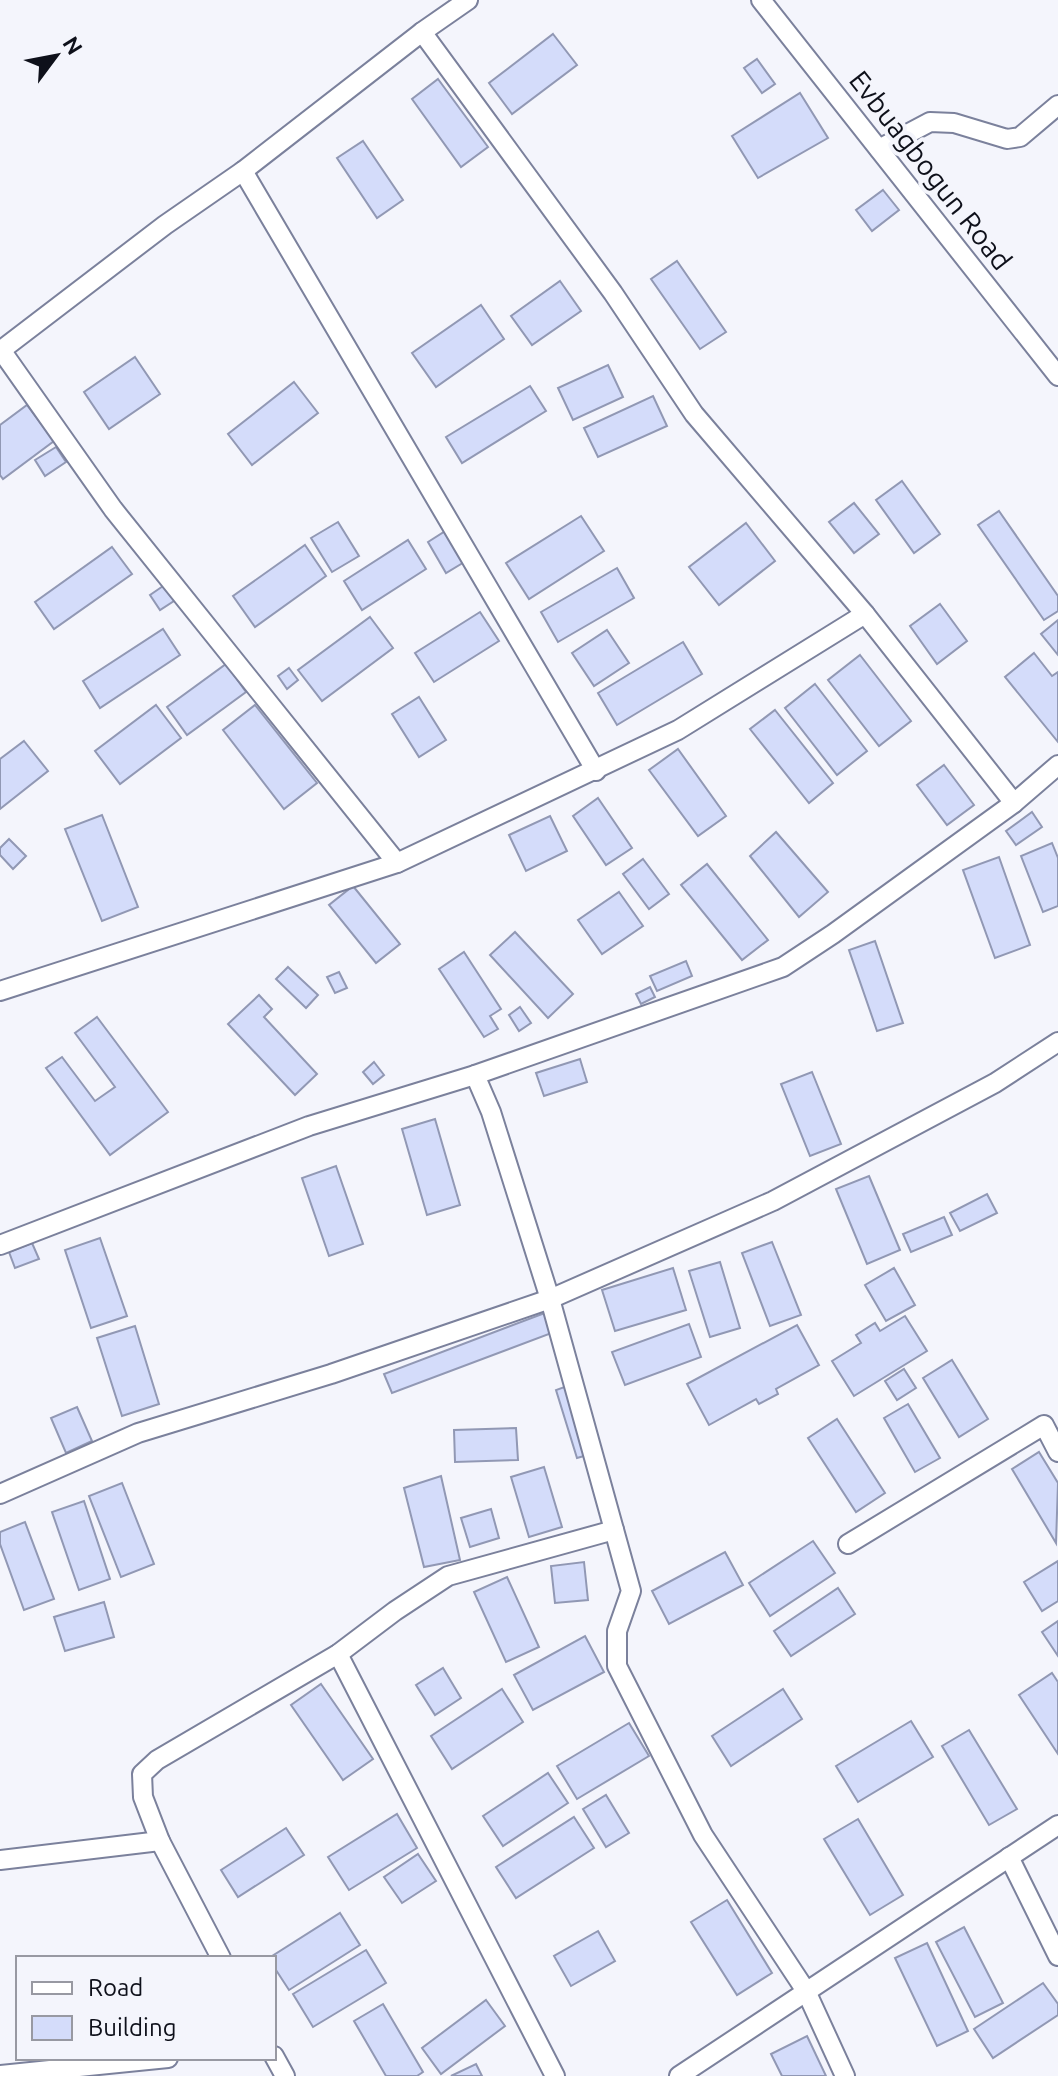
<svg xmlns="http://www.w3.org/2000/svg" width="1058" height="2076" viewBox="0 0 1058 2076" font-family="Ubuntu,sans-serif">
<rect width="100%" height="100%" fill="#f4f5fc"/>
<g fill="#d4dcfa" stroke="#9198b4" stroke-width="2">
<path d="M553 34 577 65 512 114 489 83Z"/>
<path d="M757 59 775 84 762 93 744 68Z"/>
<path d="M438 79 488 147 461 167 412 99Z"/>
<path d="M800 93 828 138 758 178 732 136Z"/>
<path d="M363 141 403 200 377 218 337 158Z"/>
<path d="M883 190 899 210 872 231 856 210Z"/>
<path d="M677 261 726 332 700 349 651 279Z"/>
<path d="M560 281 581 311 532 345 511 316Z"/>
<path d="M481 305 504 339 436 387 412 353Z"/>
<path d="M135 357 160 394 109 429 84 392Z"/>
<path d="M608 365 623 397 573 420 558 388Z"/>
<path d="M294 382 318 413 252 465 228 434Z"/>
<path d="M530 386 546 411 462 463 446 437Z"/>
<path d="M653 396 667 426 598 457 584 428Z"/>
<path d="M27 405 54 441 3 479 0 475V425Z"/>
<path d="M56 447 66 462 45 476 35 460Z"/>
<path d="M902 481 940 534 914 553 876 500Z"/>
<path d="M854 503 879 534 854 553 829 522Z"/>
<path d="M999 511 1058 596V611L1044 620 978 525Z"/>
<path d="M581 516 604 551 529 599 506 563Z"/>
<path d="M338 522 359 556 332 572 311 538Z"/>
<path d="M746 523 775 561 719 605 689 567Z"/>
<path d="M447 530 466 561 446 573 428 542Z"/>
<path d="M408 540 426 569 362 610 344 581Z"/>
<path d="M305 545 326 576 255 627 233 596Z"/>
<path d="M112 547 132 574 54 629 35 602Z"/>
<path d="M617 568 634 598 558 642 541 612Z"/>
<path d="M166 584 177 599 160 610 150 595Z"/>
<path d="M940 604 967 641 937 664 910 626Z"/>
<path d="M480 612 499 641 434 682 415 653Z"/>
<path d="M370 617 393 648 322 701 298 670Z"/>
<path d="M1058 620V655L1041 634Z"/>
<path d="M163 629 180 655 100 708 83 681Z"/>
<path d="M607 630 629 663 594 686 572 653Z"/>
<path d="M683 642 702 674 617 725 598 693Z"/>
<path d="M1034 653 1052 676 1058 672V742L1005 677Z"/>
<path d="M860 655 911 721 879 746 828 680Z"/>
<path d="M226 664 246 692 187 735 167 707Z"/>
<path d="M289 668 298 680 287 689 278 676Z"/>
<path d="M815 684 867 751 837 775 785 708Z"/>
<path d="M419 697 446 740 419 757 392 714Z"/>
<path d="M156 705 181 738 120 784 95 751Z"/>
<path d="M255 705 317 783 284 809 223 730Z"/>
<path d="M775 710 833 783 809 803 750 729Z"/>
<path d="M24 741 48 771 0 809V759Z"/>
<path d="M678 749 726 816 698 836 649 770Z"/>
<path d="M944 765 974 805 947 825 917 785Z"/>
<path d="M598 798 632 848 606 865 573 816Z"/>
<path d="M1032 812 1042 827 1016 845 1006 831Z"/>
<path d="M102 815 138 907 102 921 65 829Z"/>
<path d="M550 816 567 851 526 871 509 835Z"/>
<path d="M776 832 828 892 799 917 750 856Z"/>
<path d="M9 839 26 856 13 869 0 855V848Z"/>
<path d="M1052 843 1058 858V906L1043 912 1021 856Z"/>
<path d="M999 857 1030 945 995 958 963 870Z"/>
<path d="M643 859 669 894 649 909 623 874Z"/>
<path d="M707 864 768 940 742 960 681 885Z"/>
<path d="M353 886 400 944 376 963 329 905Z"/>
<path d="M619 892 643 926 602 954 578 920Z"/>
<path d="M515 932 573 994 548 1018 490 955Z"/>
<path d="M875 941 903 1023 877 1031 849 950Z"/>
<path d="M464 952 501 1009 490 1016 498 1029 484 1037 439 969Z"/>
<path d="M686 961 692 976 657 991 650 976Z"/>
<path d="M288 967 318 995 306 1008 276 979Z"/>
<path d="M339 972 347 988 335 993 327 977Z"/>
<path d="M650 987 655 997 641 1004 636 994Z"/>
<path d="M259 995 272 1009 264 1017 317 1074 295 1095 228 1024Z"/>
<path d="M520 1007 531 1023 519 1031 509 1015Z"/>
<path d="M97 1017 168 1112 110 1155 46 1068 62 1057 95 1101 115 1087 75 1033Z"/>
<path d="M580 1059 587 1082 544 1096 536 1073Z"/>
<path d="M374 1062 384 1075 373 1084 363 1072Z"/>
<path d="M812 1072 841 1144 810 1156 781 1084Z"/>
<path d="M435 1119 460 1205 427 1215 402 1129Z"/>
<path d="M336 1166 363 1244 329 1256 302 1178Z"/>
<path d="M869 1176 900 1250 867 1264 836 1189Z"/>
<path d="M987 1194 997 1213 960 1231 950 1213Z"/>
<path d="M944 1217 952 1235 911 1252 903 1234Z"/>
<path d="M100 1238 127 1316 91 1328 65 1250Z"/>
<path d="M772 1242 801 1315 770 1326 742 1253Z"/>
<path d="M32 1243 39 1259 15 1268 9 1252Z"/>
<path d="M720 1262 740 1328 710 1337 689 1271Z"/>
<path d="M673 1268 686 1310 615 1331 602 1290Z"/>
<path d="M894 1268 915 1305 886 1321 865 1285Z"/>
<path d="M550 1311 557 1331 392 1393 384 1374Z"/>
<path d="M905 1316 927 1351 854 1396 832 1361 861 1343 856 1335 875 1323 880 1331Z"/>
<path d="M689 1324 701 1357 625 1385 612 1352Z"/>
<path d="M797 1325 819 1365 776 1389 778 1394 759 1404 756 1399 709 1425 687 1384Z"/>
<path d="M135 1326 159 1404 122 1416 97 1338Z"/>
<path d="M952 1360 988 1419 959 1437 923 1378Z"/>
<path d="M904 1369 916 1388 897 1400 885 1381Z"/>
<path d="M570 1385 591 1454 577 1458 556 1390Z"/>
<path d="M908 1404 940 1458 915 1472 884 1418Z"/>
<path d="M77 1407 92 1441 66 1453 51 1418Z"/>
<path d="M837 1419 885 1493 856 1512 808 1438Z"/>
<path d="M516 1428 518 1460 455 1462 454 1430Z"/>
<path d="M1039 1452 1058 1483 1056 1543 1012 1469Z"/>
<path d="M544 1467 562 1527 529 1537 511 1477Z"/>
<path d="M441 1476 460 1560 424 1567 404 1488Z"/>
<path d="M122 1483 154 1564 121 1577 89 1496Z"/>
<path d="M84 1501 110 1579 79 1590 52 1512Z"/>
<path d="M491 1509 499 1538 470 1547 461 1518Z"/>
<path d="M25 1522 54 1599 24 1610 0 1544V1532Z"/>
<path d="M813 1541 835 1573 770 1616 749 1583Z"/>
<path d="M725 1552 743 1585 669 1624 652 1591Z"/>
<path d="M1058 1561V1601L1042 1611 1024 1582Z"/>
<path d="M584 1562 588 1600 555 1603 551 1566Z"/>
<path d="M507 1577 539 1647 506 1662 474 1592Z"/>
<path d="M838 1588 855 1614 791 1656 774 1631Z"/>
<path d="M104 1602 114 1637 65 1651 54 1617Z"/>
<path d="M1058 1621V1656L1042 1632Z"/>
<path d="M585 1636 604 1672 533 1710 514 1675Z"/>
<path d="M443 1668 461 1698 435 1715 416 1685Z"/>
<path d="M1052 1673 1058 1682V1754L1019 1695Z"/>
<path d="M321 1684 373 1759 343 1780 291 1705Z"/>
<path d="M502 1689 523 1722 452 1769 431 1736Z"/>
<path d="M783 1689 802 1719 731 1766 712 1736Z"/>
<path d="M911 1721 933 1757 858 1802 836 1766Z"/>
<path d="M629 1723 649 1756 577 1799 557 1766Z"/>
<path d="M969 1730 1017 1809 989 1825 942 1746Z"/>
<path d="M548 1773 568 1803 503 1846 483 1816Z"/>
<path d="M606 1795 629 1833 606 1847 583 1809Z"/>
<path d="M397 1814 417 1848 349 1890 328 1857Z"/>
<path d="M574 1817 594 1848 516 1898 496 1867Z"/>
<path d="M858 1819 903 1895 870 1915 824 1839Z"/>
<path d="M286 1828 304 1855 238 1897 221 1870Z"/>
<path d="M418 1854 436 1881 402 1903 384 1877Z"/>
<path d="M727 1900 772 1973 737 1995 691 1922Z"/>
<path d="M340 1913 360 1945 289 1990 274 1967V1958H269Z"/>
<path d="M964 1927 1003 2003 975 2017 936 1942Z"/>
<path d="M598 1931 615 1961 571 1986 554 1956Z"/>
<path d="M927 1943 968 2031 937 2046 895 1958Z"/>
<path d="M366 1950 386 1983 313 2027 293 1994Z"/>
<path d="M1043 1983 1058 2004V2015L993 2058 974 2029Z"/>
<path d="M486 2000 505 2026 441 2074 422 2048Z"/>
<path d="M383 2004 423 2072 417 2076H386L354 2021Z"/>
<path d="M807 2036 826 2076H782L771 2054Z"/>
<path d="M476 2064 482 2076H451Z"/>
</g>
<g fill="none" stroke-linecap="round" stroke-linejoin="round">
<g stroke="#7b819c" stroke-width="22">
<g id="minor">
<path d="M761 0 1058 376"/>
<path d="M422 32 613 293 694 414 865 614 1014 803"/>
<path d="M879 149 930 122 954 123 1007 139 1020 137 1058 105"/>
<path d="M243 171 596 771"/>
<path d="M1 350 113 509 397 863"/>
<path d="M0 351 165 225 243 171 422 32 468 0"/>
<path d="M0 991 397 863 678 730 865 614"/>
<path d="M0 1245 309 1126 475 1075"/>
<path d="M0 1494 138 1433 331 1374 550 1299 773 1201 995 1083 1058 1042"/>
<path d="M848 1544 1044 1425 1058 1452"/>
<path d="M338 1654 555 2076"/>
<path d="M1009 1857 1058 1956"/>
<path d="M0 1860 160 1841"/>
<path d="M221 1958 160 1841 143 1797 142 1774 157 1760 338 1654 395 1611 448 1576 614 1530"/>
<path d="M274 2056 285 2076"/>
<path d="M0 2075 168 2058"/>
<path d="M679 2076 1058 1825"/>
<path d="M845 2076 806 1991 703 1835 617 1666V1631L631 1591 550 1299 491 1112 475 1075 783 967 833 934 1014 803 1058 765"/>
</g>
</g>
<use href="#minor" stroke="#fff" stroke-width="18"/>
</g>
<g text-anchor="middle" dominant-baseline="central" stroke-width="8" stroke-linejoin="round" paint-order="stroke">
<g font-size="28" fill="#0e101a" stroke="#f4f5fc">
<text transform="translate(931 170) rotate(52)">Evbuagbogun Road</text>
</g>
</g>
<rect x="16" y="1956" width="260" height="104" fill="#f4f5fc" stroke="#9899a2" stroke-width="2"/>
<rect x="32" y="1982" width="40" height="12" fill="#ffffff" stroke="#9899a2" stroke-width="2"/>
<text x="88" y="1996" font-size="24" fill="#0e101a">Road</text>
<rect x="32" y="2016" width="40" height="24" fill="#d4dcfa" stroke="#9899a2" stroke-width="2"/>
<text x="88" y="2036" font-size="24" fill="#0e101a">Building</text>
<g transform="translate(56 56) rotate(58)" stroke="#f4f5fc" stroke-width="6" paint-order="stroke">
<path d="M0-6L14 30L0 20L-14 30Z" fill="#0e101a"/>
<text y="-12" font-size="22" font-weight="bold" text-anchor="middle" fill="#0e101a">N</text>
</g>
</svg>
